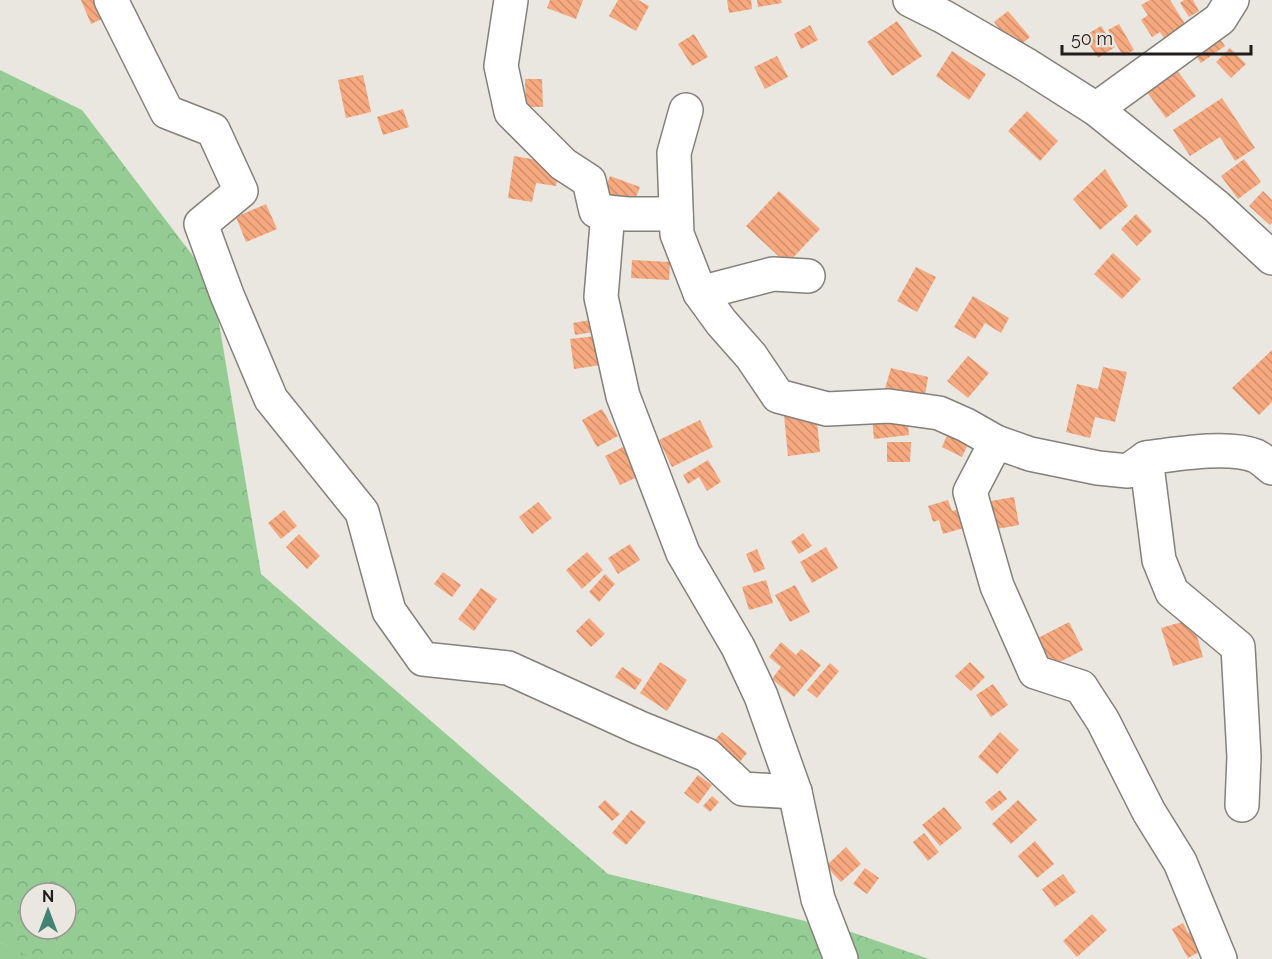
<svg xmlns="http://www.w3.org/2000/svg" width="1272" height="959" viewBox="0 0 1272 959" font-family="Raleway,sans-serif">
<defs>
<pattern id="grass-tufts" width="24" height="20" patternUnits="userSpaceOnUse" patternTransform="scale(1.5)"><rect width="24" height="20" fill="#94cc93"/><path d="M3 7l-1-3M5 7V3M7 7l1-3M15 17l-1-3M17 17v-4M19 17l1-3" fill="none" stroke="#7faf7e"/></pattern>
<pattern id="forest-crowns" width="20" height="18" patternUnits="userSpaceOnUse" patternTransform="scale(1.5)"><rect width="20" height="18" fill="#94cc93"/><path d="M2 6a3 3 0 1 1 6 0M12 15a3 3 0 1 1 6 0" fill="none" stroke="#7faf7e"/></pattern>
<pattern id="building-back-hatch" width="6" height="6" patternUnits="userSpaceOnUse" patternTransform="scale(1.5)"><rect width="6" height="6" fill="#f6a87f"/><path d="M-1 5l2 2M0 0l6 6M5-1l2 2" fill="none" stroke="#d3906d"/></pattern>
</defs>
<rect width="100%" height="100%" fill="#eae6e0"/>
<path fill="url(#grass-tufts)" d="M0 942 33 957 35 959H0Z"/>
<path fill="url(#forest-crowns)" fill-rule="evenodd" d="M0 70 82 110 212 281 261 574 608 874 851 932 929 959H35L0 942ZM30 893H66V929H30Z"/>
<g fill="url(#building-back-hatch)">
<path d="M81 0H99L106 17 91 24Z"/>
<path d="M550 0H583L576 19 547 8Z"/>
<path d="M618 0H638L649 6 636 31 609 16Z"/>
<path d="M727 0H751L752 9 729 13Z"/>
<path d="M757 0H781L782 3 758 7Z"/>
<path d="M1150 0H1170L1185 24 1164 38 1160 32 1152 37 1141 20 1148 15 1141 5Z"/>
<path d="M1184 0H1193L1199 11 1189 17 1180 3Z"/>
<path d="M1008 11 1030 37 1016 49 994 22Z"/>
<path d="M897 21 922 56 892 76 867 42Z"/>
<path d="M1119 24 1134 50 1123 56 1108 30Z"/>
<path d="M810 25 818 40 801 49 794 34Z"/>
<path d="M1101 26 1115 47 1098 58 1084 36Z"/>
<path d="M1214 31 1225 46 1201 63 1190 48Z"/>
<path d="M694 34 708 57 692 66 678 44Z"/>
<path d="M1230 48 1246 64 1231 78 1216 62Z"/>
<path d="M952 51 986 74 969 100 936 76Z"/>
<path d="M777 56 788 77 765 89 754 67Z"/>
<path d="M1171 62 1196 96 1166 118 1141 84Z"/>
<path d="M363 75 371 112 346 118 338 80Z"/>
<path d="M525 79H542L543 107H526Z"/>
<path d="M1222 98 1255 148 1235 161 1220 137 1190 156 1173 130Z"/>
<path d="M403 109 409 127 383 135 377 117Z"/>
<path d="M1027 111 1058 141 1040 161 1008 131Z"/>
<path d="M514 156 560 164 556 186 536 183 532 202 508 198Z"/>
<path d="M1244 159 1261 182 1238 199 1221 176Z"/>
<path d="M1105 169 1128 206 1100 230 1073 199Z"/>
<path d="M610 176 640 187 630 212 603 194Z"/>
<path d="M779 191 820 229 787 264 746 226Z"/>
<path d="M1263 191 1272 200V223L1270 225 1249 206Z"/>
<path d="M266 204 277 229 246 242 236 217Z"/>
<path d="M1136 214 1152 231 1137 246 1121 229Z"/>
<path d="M1113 253 1141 279 1122 299 1094 274Z"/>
<path d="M632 260 670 262 669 280 631 278Z"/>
<path d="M916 267 936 277 917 312 897 301Z"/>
<path d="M973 296 1009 318 1001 333 985 323 975 339 954 327Z"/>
<path d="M596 319 599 331 575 335 573 323Z"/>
<path d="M604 335 607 364 574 369 570 339Z"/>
<path d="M1272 350V402L1259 415 1232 388Z"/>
<path d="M968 356 989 373 968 398 947 381Z"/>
<path d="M1103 367 1127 372 1115 422 1095 417 1090 438 1066 432 1077 384 1098 389Z"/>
<path d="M891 368 928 377 924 402 884 392Z"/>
<path d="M602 409 618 436 597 447 582 420Z"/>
<path d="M816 412 820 452 788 456 784 415Z"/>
<path d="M907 414 909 435 874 439 872 418Z"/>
<path d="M700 420 713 447 672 467 659 440Z"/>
<path d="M948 433 969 442 962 457 942 447Z"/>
<path d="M633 442 648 472 620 485 605 456Z"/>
<path d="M887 442H911L910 462H887Z"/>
<path d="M708 460 721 482 707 491 699 477 688 484 683 475Z"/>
<path d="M1014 497 1019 525 996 529 991 501Z"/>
<path d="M948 500 952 511 969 506 974 525 943 534 939 520 933 522 928 506Z"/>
<path d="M538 502 552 518 532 534 519 517Z"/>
<path d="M284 510 297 526 281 539 268 523Z"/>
<path d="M803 533 812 546 799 554 791 542Z"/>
<path d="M299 534 320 556 307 569 286 547Z"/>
<path d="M630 544 640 560 618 574 608 558Z"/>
<path d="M826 547 838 568 812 583 800 562Z"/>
<path d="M757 549 765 569 754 573 746 554Z"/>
<path d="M587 552 603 570 582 589 566 570Z"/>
<path d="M443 572 461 585 452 597 434 584Z"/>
<path d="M605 574 615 584 599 602 589 592Z"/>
<path d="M766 580 773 603 749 610 742 587Z"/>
<path d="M795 585 810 612 790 622 775 595Z"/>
<path d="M481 588 497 599 474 631 458 619Z"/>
<path d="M589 618 605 634 591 647 576 631Z"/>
<path d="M1192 619 1203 657 1173 666 1161 628Z"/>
<path d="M1069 622 1083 650 1050 667 1036 639Z"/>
<path d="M781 642 796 655 801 649 821 665 794 697 772 679 781 667 769 657Z"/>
<path d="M660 662 687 680 667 711 640 693Z"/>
<path d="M970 662 985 677 971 691 955 676Z"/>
<path d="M830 663 839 671 817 698 807 690Z"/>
<path d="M622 667 642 680 635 690 615 677Z"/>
<path d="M993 684 1008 705 991 717 976 695Z"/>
<path d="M722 732 747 753 733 770 713 742Z"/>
<path d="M1000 732 1019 750 997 774 978 757Z"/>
<path d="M698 775 712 785 698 804 684 793Z"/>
<path d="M1000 790 1007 799 992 811 985 802Z"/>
<path d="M712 796 719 802 710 812 703 806Z"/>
<path d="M605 800 620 814 612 821 598 807Z"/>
<path d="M1018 800 1037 820 1011 844 992 824Z"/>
<path d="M944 807 962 828 940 846 922 825Z"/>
<path d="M631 810 646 822 626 845 612 833Z"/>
<path d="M924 833 939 852 928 861 913 842Z"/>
<path d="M1035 841 1054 864 1037 878 1018 856Z"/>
<path d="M846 847 861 864 841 882 826 866Z"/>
<path d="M865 868 879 878 867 894 853 884Z"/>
<path d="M1063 874 1076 892 1055 907 1042 889Z"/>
<path d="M1092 914 1107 930 1077 957 1063 941Z"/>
<path d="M1183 923 1188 933 1196 929 1206 948 1188 958 1172 929Z"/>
</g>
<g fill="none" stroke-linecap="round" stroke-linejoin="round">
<g stroke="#84807b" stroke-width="36">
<g id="minor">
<path d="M111 0 167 112 213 130 241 191 201 224 227 295 271 399 362 512 389 611 423 659 508 668 640 728 707 755 743 789 795 792"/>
<path d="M511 0 501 66 511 112 563 164 589 181 596 211 628 214H676"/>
<path d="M910 0 944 17 1025 64 1096 109 1216 206 1272 258"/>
<path d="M1096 109 1220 19 1232 0"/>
<path d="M686 110 674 153 677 234 700 293 721 322 751 356 778 396 827 409 889 406 939 413 966 425 996 442 1030 454 1098 468 1128 471 1146 458"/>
<path d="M608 212 601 297 623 396 683 553 738 647 761 696 795 792 818 899 841 959"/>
<path d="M700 293 773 274 808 276"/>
<path d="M996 442 970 492 997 586 1035 672 1081 687 1103 721 1149 812 1180 862 1220 959"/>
<path d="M1242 805 1244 757 1238 647 1172 592 1159 560 1146 458C1176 454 1229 445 1256 456 1262 459 1267 464 1272 468"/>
</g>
</g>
<use href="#minor" stroke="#fff" stroke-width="33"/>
</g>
<g transform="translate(48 911)"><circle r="28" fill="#eae6e0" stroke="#999692" stroke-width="1.5"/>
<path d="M0-4.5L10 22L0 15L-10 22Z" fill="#428374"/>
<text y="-9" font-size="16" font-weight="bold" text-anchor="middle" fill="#201e1c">N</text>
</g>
<path d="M1062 45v9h189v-9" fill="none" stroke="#201e1c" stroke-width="3"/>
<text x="1071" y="45" font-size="18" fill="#201e1c" stroke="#eae6e0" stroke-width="4.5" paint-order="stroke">50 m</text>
</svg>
